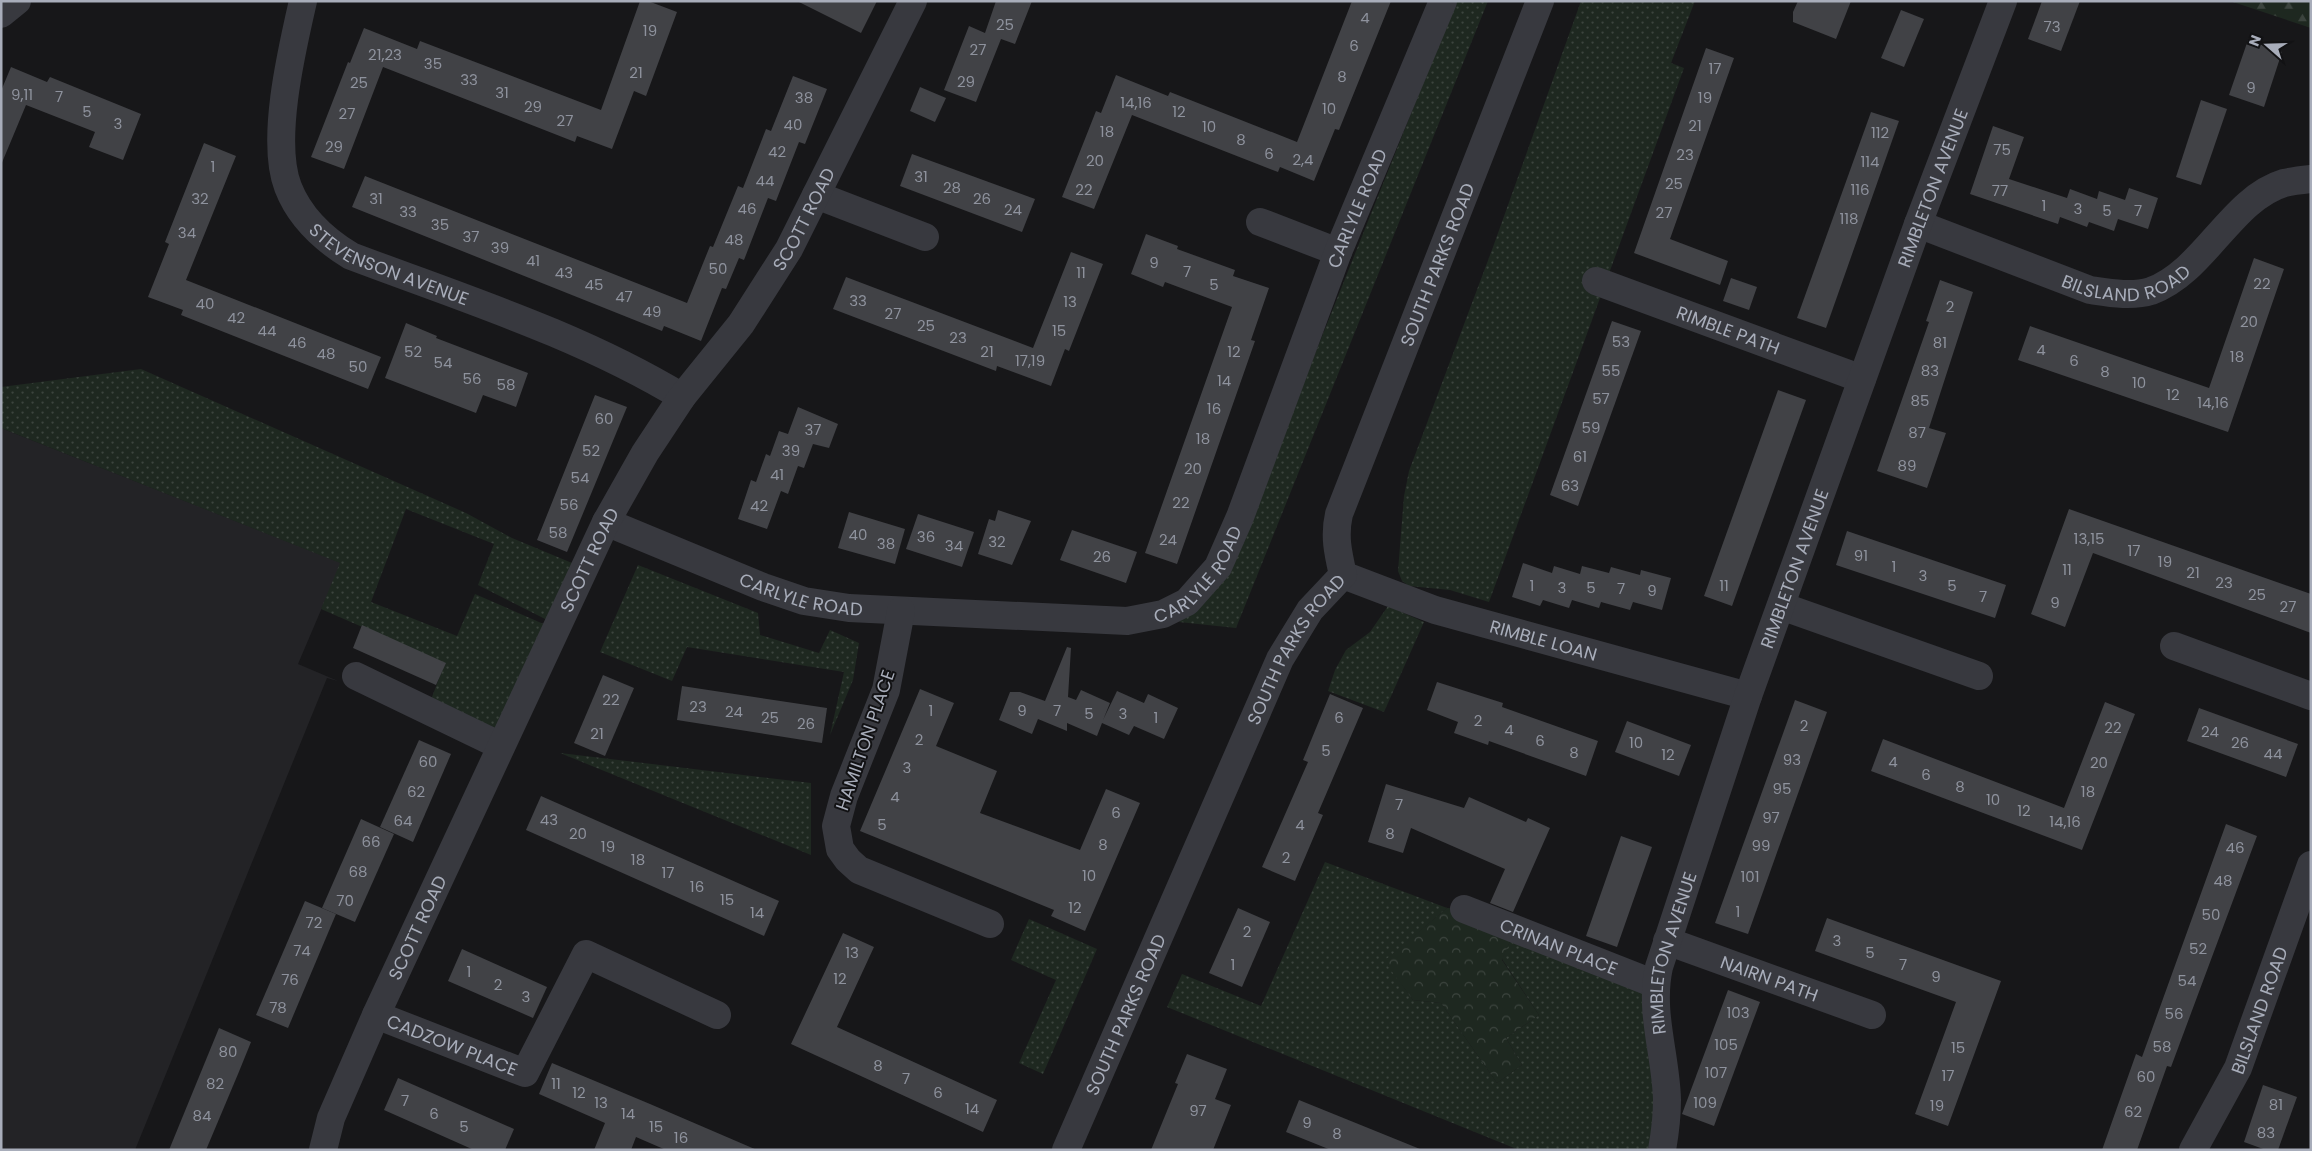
<svg xmlns="http://www.w3.org/2000/svg" width="2312" height="1151" viewBox="0 0 2312 1151" font-family="Poppins,sans-serif">
<defs>
<pattern id="grass-dots" width="8" height="8" patternUnits="userSpaceOnUse" patternTransform="scale(1.25)"><rect width="8" height="8" fill="#1e2820"/><path d="M2 2h.1M6 6h.1" fill="none" stroke="#3c443e" stroke-width="1.8" stroke-linecap="round"/></pattern>
<pattern id="forest-firs" width="22" height="20" patternUnits="userSpaceOnUse" patternTransform="scale(1.25)"><rect width="22" height="20" fill="#1e2820"/><path d="M5 1l3.5 6h-7zM16 11l3.5 6h-7z" fill="#3c443e"/></pattern>
<pattern id="park-crowns" width="20" height="18" patternUnits="userSpaceOnUse" patternTransform="scale(1.25)"><rect width="20" height="18" fill="#1e2820"/><path d="M2 6a3 3 0 1 1 6 0M12 15a3 3 0 1 1 6 0" fill="none" stroke="#3c443e"/></pattern>
</defs>
<rect width="100%" height="100%" fill="#171719"/>
<path fill="#232326" d="M1 428 341 563 298 664 338 681 327 678 135 1150H1Z"/>
<g fill="url(#grass-dots)">
<path d="M1456 1H1488L1236 628 1179 622 1225 579Z"/>
<path d="M1581 1H1695L1671 63 1684 68 1489 602 1450 590 1409 586 1402 581 1398 571 1404 496 1409 471 1493 247Z"/>
<path d="M141 369 466 513 512 538 584 568 557 625 478 585 494 544 406 509 371 602 457 636 475 594 555 629 501 746 427 710 445 663 321 609 340 563 1 428V387Z"/>
<path d="M638 565 758 613 760 635 819 653 830 630 859 643 853 680 830 735 844 672 687 647 672 681 600 652Z"/>
<path d="M1388 606 1424 622 1384 712 1328 691 1335 670 1346 650 1370 632Z"/>
<path d="M560 753 811 783V855Z"/>
<path d="M1325 862 1447 908 1385 961 1413 1000 1441 1003 1497 1083 1522 1065 1506 1038 1539 1015 1502 959 1515 930 1655 984 1662 1150H1519L1167 1007 1182 974 1261 1006Z"/>
<path d="M1029 919 1097 949 1043 1074 1019 1063 1056 980 1011 960Z"/>
</g>
<path fill="url(#forest-firs)" d="M2230 1H2311V28Z"/>
<path fill="url(#park-crowns)" d="M1447 908 1464 909 1515 930 1502 960 1539 1015 1506 1038 1522 1065 1497 1083 1441 1003 1413 1000 1384 961Z"/>
<g fill="#414246">
<path d="M640 1H648L677 12 646 96 634 91 612 149 577 136 575 142 383 67 344 169 311 157 348 62 350 63 364 28 417 49 420 41 601 110Z"/>
<path d="M797 1H877L861 33Z"/>
<path d="M996 1H1032L1015 44 1001 39 976 102 944 90 969 26 985 33Z"/>
<path d="M1352 1H1391L1339 130 1335 129 1314 181 1280 167 1278 172 1132 115 1094 209 1062 197 1096 111 1101 113 1116 75 1168 96 1170 92 1297 142Z"/>
<path d="M1798 1H1851L1836 39 1793 22V12Z"/>
<path d="M2042 1H2080L2061 51 2028 39Z"/>
<path d="M1901 10 1924 19 1904 67 1881 58Z"/>
<path d="M2248 40 2282 52 2264 107 2229 95Z"/>
<path d="M1706 48 1734 58 1670 239 1728 261 1720 285 1634 253Z"/>
<path d="M11 67 47 82 50 77 141 114 123 160 89 147 95 132 26 105 1 165V91Z"/>
<path d="M793 76 827 89 805 144 799 142 776 201 768 198 744 260 739 258 726 289 722 288 701 341 664 326 662 331 352 207 365 176 687 303 710 246 713 247 738 186 743 188 766 129 771 131Z"/>
<path d="M920 87 946 98 935 122 910 111Z"/>
<path d="M2201 100 2227 109 2201 185 2176 177Z"/>
<path d="M1871 112 1899 121 1826 328 1797 318Z"/>
<path d="M1993 126 2024 137 2009 179 2067 198 2070 189 2097 199 2099 191 2125 200 2129 188 2158 198 2148 229 2118 219 2114 231 2089 222 2087 227 2060 217 2058 224 1970 194Z"/>
<path d="M204 143 236 156 186 280 381 357 368 389 181 315 183 310 148 297 169 244 165 242Z"/>
<path d="M912 154 1035 199 1022 232 900 186Z"/>
<path d="M1146 234 1178 246 1177 249 1235 270 1233 276 1269 288 1251 340 1255 341 1177 564 1145 553 1232 307 1165 282 1163 287 1131 274Z"/>
<path d="M1071 252 1103 264 1069 351 1065 349 1051 386 997 366 996 371 833 309 846 277 1033 348Z"/>
<path d="M2254 258 2284 269 2228 432 2018 360 2030 326 2209 388Z"/>
<path d="M1731 278 1757 287 1749 310 1723 301Z"/>
<path d="M1940 280 1973 292 1929 428 1946 433 1927 488 1877 471 1929 322 1926 321Z"/>
<path d="M1612 321 1641 331 1578 506 1550 495Z"/>
<path d="M406 323 437 336 436 338 528 373 516 407 483 395 476 413 385 378Z"/>
<path d="M1778 390 1806 400 1732 606 1704 596Z"/>
<path d="M595 395 627 407 567 552 537 540Z"/>
<path d="M798 407 838 424 829 448 813 444 804 468 798 466 788 494 781 491 767 529 738 519 751 480 756 482 766 454 770 456 779 431 788 434Z"/>
<path d="M2069 509 2311 594V633L2093 553 2065 627 2031 614Z"/>
<path d="M998 510 1031 521 1012 565 978 554 989 519 995 521Z"/>
<path d="M849 512 905 529 895 564 838 548Z"/>
<path d="M918 514 974 532 962 567 906 549Z"/>
<path d="M1072 530 1137 552 1126 583 1060 560Z"/>
<path d="M1847 531 2006 585 1995 618 1836 565Z"/>
<path d="M1523 563 1552 573 1554 566 1580 574 1582 566 1609 573 1611 567 1640 575 1641 570 1671 578 1662 610 1633 602 1630 610 1601 602 1599 608 1572 600 1569 608 1543 600 1540 606 1512 597Z"/>
<path d="M362 625 446 663 436 685 353 648Z"/>
<path d="M1067 647 1071 648 1068 697 1076 700 1081 690 1110 703 1103 720 1117 691 1144 703 1148 694 1178 708 1164 739 1134 726 1129 735 1102 723 1097 736 1067 723V731L1038 719 1032 734 999 720 1010 692H1020L1045 701Z"/>
<path d="M603 675 634 688 605 756 574 743Z"/>
<path d="M1437 682 1503 703 1502 707 1598 741 1586 776 1489 741 1488 745 1454 733 1458 722 1427 710Z"/>
<path d="M682 686 827 708 822 743 677 720Z"/>
<path d="M920 689 954 703 936 746 997 771 980 813 1080 850 1106 789 1140 803 1085 931 1051 916 1054 910 860 831Z"/>
<path d="M1330 694 1363 708 1318 813 1323 815 1295 881 1262 867 1308 762 1303 760Z"/>
<path d="M1795 700 1827 712 1748 934 1715 923Z"/>
<path d="M2105 702 2135 714 2082 850 1871 771 1883 739 2064 808Z"/>
<path d="M2199 708 2298 744 2286 777 2187 741Z"/>
<path d="M1627 721 1691 745 1679 776 1615 752Z"/>
<path d="M419 740 451 754 413 842 380 827Z"/>
<path d="M1386 784 1464 808 1469 797 1526 822 1528 818 1550 828 1513 912 1490 903 1505 869 1411 828 1403 853 1368 842Z"/>
<path d="M541 796 779 901 764 936 526 830Z"/>
<path d="M361 819 394 834 355 922 322 908Z"/>
<path d="M2226 824 2257 836 2171 1067 2167 1066 2137 1150H2102L2136 1054 2142 1057Z"/>
<path d="M1621 836 1652 847 1617 947 1586 936Z"/>
<path d="M305 901 336 914 288 1028 256 1015Z"/>
<path d="M1238 908 1270 922 1242 987 1209 973Z"/>
<path d="M1827 918 2001 981 1948 1126 1915 1114 1956 1002 1815 951Z"/>
<path d="M843 933 874 947 837 1027 997 1100 983 1132 791 1044Z"/>
<path d="M462 949 547 987 533 1018 448 981Z"/>
<path d="M1728 990 1760 1002 1714 1126 1682 1114Z"/>
<path d="M219 1028 251 1042 238 1074 206 1150H169Z"/>
<path d="M1187 1054 1227 1069 1215 1099 1231 1105 1213 1150H1151L1178 1084 1175 1083Z"/>
<path d="M552 1063 650 1104 757 1150H666L636 1137 631 1150H594L605 1123 539 1094Z"/>
<path d="M398 1078 514 1129 505 1150H474L384 1110Z"/>
<path d="M2263 1085 2297 1097 2278 1150H2266L2244 1142Z"/>
<path d="M1299 1100 1420 1149 1419 1150H1331L1286 1132Z"/>
</g>
<g fill="none" stroke-linecap="round" stroke-linejoin="round">
<g stroke="#38393f" stroke-width="28">
<path id="s1" d="M303 1C292 49 270 141 288 187 300 218 323 239 351 256 462 298 580 335 682 397"/>
<path d="M1 14 17 1"/>
<path d="M816 195 925 237"/>
<path d="M1260 222 1338 252"/>
<path id="s2" d="M1918 224 2090 290C2110 293 2132 297 2151 291 2204 272 2231 199 2284 183 2293 181 2302 180 2311 179"/>
<path id="s3" d="M1596 281 1862 379"/>
<path id="s4" d="M606 522 763 587 804 601 849 608 1127 621 1163 614 1187 602 1218 567 1240 517 1338 252 1443 1"/>
<path id="s5" d="M1343 575 1435 610 1748 696"/>
<path d="M1781 606 1979 676"/>
<path d="M901 611 886 690 844 796 836 826 840 849 848 860 859 870 990 924"/>
<path d="M2174 646 2311 696"/>
<path d="M356 676 501 746"/>
<path id="s6" d="M1464 909 1655 984"/>
<path id="s7" d="M1667 941 1872 1015"/>
<path id="s8" d="M376 1015 525 1073 586 954 717 1015"/>
<path id="s9" d="M323 1150 331 1118 376 1015 606 522 645 453 682 397 741 324 789 249 913 1"/>
<path id="s10" d="M1662 1150C1665 1133 1667 1117 1667 1100 1666 1055 1649 1012 1659 967L1748 696 1918 224 2003 1"/>
<path id="s11" d="M2193 1150 2238 1068 2311 865"/>
</g>
<path stroke="#38393f" stroke-width="28" id="s12" d="M1066 1150 1280 659 1310 610 1343 575C1338 553 1334 536 1339 514L1540 1"/>
</g>
<g text-anchor="middle" dominant-baseline="central" stroke-width="4" stroke-linejoin="round" paint-order="stroke">
<g font-size="15" fill="#8e929d">
<text x="1365" y="17">4</text>
<text x="1005" y="24">25</text>
<text x="2052" y="26">73</text>
<text x="650" y="30">19</text>
<text x="1354" y="45">6</text>
<text x="978" y="49">27</text>
<text x="385" y="54">21,23</text>
<text x="433" y="63">35</text>
<text x="1715" y="68">17</text>
<text x="636" y="72">21</text>
<text x="1342" y="76">8</text>
<text x="469" y="79">33</text>
<text x="966" y="81">29</text>
<text x="359" y="82">25</text>
<text x="2251" y="87">9</text>
<text x="502" y="92">31</text>
<text x="22" y="94">9,11</text>
<text x="59" y="96">7</text>
<text x="804" y="97">38</text>
<text x="1705" y="97">19</text>
<text x="1136" y="102">14,16</text>
<text x="533" y="106">29</text>
<text x="1329" y="108">10</text>
<text x="87" y="111">5</text>
<text x="1179" y="111">12</text>
<text x="347" y="113">27</text>
<text x="565" y="120">27</text>
<text x="118" y="123">3</text>
<text x="793" y="124">40</text>
<text x="1695" y="125">21</text>
<text x="1209" y="126">10</text>
<text x="1107" y="131">18</text>
<text x="1880" y="132">112</text>
<text x="1241" y="139">8</text>
<text x="334" y="146">29</text>
<text x="2002" y="149">75</text>
<text x="777" y="151">42</text>
<text x="1269" y="153">6</text>
<text x="1685" y="154">23</text>
<text x="1303" y="159">2,4</text>
<text x="1095" y="160">20</text>
<text x="1870" y="161">114</text>
<text x="213" y="166">1</text>
<text x="921" y="176">31</text>
<text x="765" y="180">44</text>
<text x="1674" y="183">25</text>
<text x="952" y="187">28</text>
<text x="1084" y="189">22</text>
<text x="1860" y="189">116</text>
<text x="2000" y="190">77</text>
<text x="200" y="198">32</text>
<text x="376" y="198">31</text>
<text x="982" y="198">26</text>
<text x="2044" y="205">1</text>
<text x="747" y="208">46</text>
<text x="2078" y="208">3</text>
<text x="1013" y="209">24</text>
<text x="2107" y="210">5</text>
<text x="2138" y="210">7</text>
<text x="408" y="211">33</text>
<text x="1664" y="212">27</text>
<text x="1849" y="218">118</text>
<text x="440" y="224">35</text>
<text x="187" y="232">34</text>
<text x="471" y="236">37</text>
<text x="734" y="239">48</text>
<text x="500" y="247">39</text>
<text x="533" y="260">41</text>
<text x="1154" y="262">9</text>
<text x="718" y="268">50</text>
<text x="1187" y="271">7</text>
<text x="564" y="272">43</text>
<text x="1081" y="272">11</text>
<text x="2262" y="283">22</text>
<text x="594" y="284">45</text>
<text x="1214" y="284">5</text>
<text x="624" y="296">47</text>
<text x="858" y="300">33</text>
<text x="1070" y="301">13</text>
<text x="205" y="303">40</text>
<text x="1950" y="306">2</text>
<text x="652" y="311">49</text>
<text x="893" y="313">27</text>
<text x="236" y="317">42</text>
<text x="2249" y="321">20</text>
<text x="926" y="325">25</text>
<text x="267" y="330">44</text>
<text x="1059" y="330">15</text>
<text x="958" y="337">23</text>
<text x="1621" y="341">53</text>
<text x="297" y="342">46</text>
<text x="1940" y="342">81</text>
<text x="2041" y="349">4</text>
<text x="413" y="351">52</text>
<text x="987" y="351">21</text>
<text x="1234" y="351">12</text>
<text x="326" y="353">48</text>
<text x="2237" y="356">18</text>
<text x="1030" y="360">17,19</text>
<text x="2074" y="360">6</text>
<text x="443" y="362">54</text>
<text x="358" y="366">50</text>
<text x="1611" y="370">55</text>
<text x="1930" y="370">83</text>
<text x="2105" y="371">8</text>
<text x="472" y="378">56</text>
<text x="1224" y="380">14</text>
<text x="2139" y="382">10</text>
<text x="506" y="384">58</text>
<text x="2173" y="394">12</text>
<text x="1601" y="398">57</text>
<text x="1920" y="400">85</text>
<text x="2213" y="402">14,16</text>
<text x="1214" y="408">16</text>
<text x="604" y="418">60</text>
<text x="1591" y="427">59</text>
<text x="813" y="429">37</text>
<text x="1917" y="432">87</text>
<text x="1203" y="438">18</text>
<text x="591" y="450">52</text>
<text x="791" y="450">39</text>
<text x="1580" y="456">61</text>
<text x="1907" y="465">89</text>
<text x="1193" y="468">20</text>
<text x="777" y="474">41</text>
<text x="580" y="477">54</text>
<text x="1570" y="485">63</text>
<text x="1181" y="502">22</text>
<text x="569" y="504">56</text>
<text x="759" y="505">42</text>
<text x="558" y="532">58</text>
<text x="858" y="534">40</text>
<text x="926" y="536">36</text>
<text x="2089" y="538">13,15</text>
<text x="1168" y="539">24</text>
<text x="997" y="541">32</text>
<text x="886" y="543">38</text>
<text x="954" y="545">34</text>
<text x="2134" y="550">17</text>
<text x="1861" y="555">91</text>
<text x="1102" y="556">26</text>
<text x="2165" y="561">19</text>
<text x="1894" y="566">1</text>
<text x="2067" y="569">11</text>
<text x="2193" y="572">21</text>
<text x="1923" y="575">3</text>
<text x="2224" y="582">23</text>
<text x="1532" y="585">1</text>
<text x="1724" y="585">11</text>
<text x="1952" y="585">5</text>
<text x="1562" y="587">3</text>
<text x="1591" y="587">5</text>
<text x="1621" y="588">7</text>
<text x="1652" y="590">9</text>
<text x="2257" y="594">25</text>
<text x="1983" y="596">7</text>
<text x="2055" y="602">9</text>
<text x="2288" y="606">27</text>
<text x="611" y="699">22</text>
<text x="698" y="706">23</text>
<text x="931" y="710">1</text>
<text x="1022" y="710">9</text>
<text x="1057" y="710">7</text>
<text x="734" y="711">24</text>
<text x="1089" y="713">5</text>
<text x="1123" y="713">3</text>
<text x="770" y="717">25</text>
<text x="1156" y="717">1</text>
<text x="1339" y="717">6</text>
<text x="1478" y="720">2</text>
<text x="806" y="723">26</text>
<text x="1804" y="725">2</text>
<text x="2113" y="727">22</text>
<text x="1509" y="729">4</text>
<text x="2210" y="731">24</text>
<text x="597" y="733">21</text>
<text x="919" y="739">2</text>
<text x="1540" y="740">6</text>
<text x="1636" y="742">10</text>
<text x="2240" y="742">26</text>
<text x="1326" y="750">5</text>
<text x="1574" y="752">8</text>
<text x="2273" y="753">44</text>
<text x="1668" y="754">12</text>
<text x="1792" y="759">93</text>
<text x="428" y="761">60</text>
<text x="1893" y="761">4</text>
<text x="2099" y="762">20</text>
<text x="907" y="767">3</text>
<text x="1926" y="774">6</text>
<text x="1960" y="786">8</text>
<text x="1782" y="788">95</text>
<text x="416" y="791">62</text>
<text x="2088" y="791">18</text>
<text x="895" y="796">4</text>
<text x="1993" y="799">10</text>
<text x="1399" y="804">7</text>
<text x="2024" y="810">12</text>
<text x="1116" y="812">6</text>
<text x="1771" y="817">97</text>
<text x="549" y="819">43</text>
<text x="403" y="820">64</text>
<text x="2065" y="821">14,16</text>
<text x="882" y="824">5</text>
<text x="1300" y="824">4</text>
<text x="578" y="833">20</text>
<text x="1390" y="833">8</text>
<text x="371" y="841">66</text>
<text x="1103" y="844">8</text>
<text x="1761" y="845">99</text>
<text x="608" y="846">19</text>
<text x="2235" y="847">46</text>
<text x="1286" y="857">2</text>
<text x="638" y="859">18</text>
<text x="358" y="871">68</text>
<text x="668" y="872">17</text>
<text x="1089" y="875">10</text>
<text x="1750" y="876">101</text>
<text x="2223" y="880">48</text>
<text x="697" y="886">16</text>
<text x="727" y="899">15</text>
<text x="345" y="900">70</text>
<text x="1075" y="907">12</text>
<text x="1738" y="911">1</text>
<text x="757" y="912">14</text>
<text x="2211" y="914">50</text>
<text x="314" y="922">72</text>
<text x="1247" y="931">2</text>
<text x="1837" y="940">3</text>
<text x="2198" y="948">52</text>
<text x="302" y="950">74</text>
<text x="852" y="952">13</text>
<text x="1870" y="952">5</text>
<text x="1233" y="964">1</text>
<text x="1903" y="964">7</text>
<text x="469" y="971">1</text>
<text x="1936" y="976">9</text>
<text x="840" y="978">12</text>
<text x="290" y="979">76</text>
<text x="2187" y="980">54</text>
<text x="498" y="984">2</text>
<text x="526" y="996">3</text>
<text x="278" y="1007">78</text>
<text x="1738" y="1012">103</text>
<text x="2174" y="1013">56</text>
<text x="1726" y="1044">105</text>
<text x="2162" y="1046">58</text>
<text x="1958" y="1047">15</text>
<text x="228" y="1051">80</text>
<text x="878" y="1065">8</text>
<text x="1716" y="1072">107</text>
<text x="1948" y="1075">17</text>
<text x="2146" y="1076">60</text>
<text x="906" y="1078">7</text>
<text x="215" y="1083">82</text>
<text x="556" y="1083">11</text>
<text x="579" y="1092">12</text>
<text x="938" y="1092">6</text>
<text x="405" y="1100">7</text>
<text x="601" y="1102">13</text>
<text x="1705" y="1102">109</text>
<text x="2276" y="1104">81</text>
<text x="1937" y="1105">19</text>
<text x="972" y="1108">14</text>
<text x="1198" y="1110">97</text>
<text x="2133" y="1111">62</text>
<text x="434" y="1113">6</text>
<text x="628" y="1113">14</text>
<text x="202" y="1115">84</text>
<text x="1307" y="1122">9</text>
<text x="464" y="1126">5</text>
<text x="656" y="1126">15</text>
<text x="2266" y="1132">83</text>
<text x="1337" y="1133">8</text>
<text x="681" y="1137">16</text>
</g>
<g font-size="18" fill="#a8adba" stroke="#121214">
<text stroke="none"><textPath href="#s10" startOffset="1010">RIMBLETON AVENUE</textPath></text>
<text stroke="none"><textPath href="#s4" startOffset="1032">CARLYLE ROAD</textPath></text>
<text stroke="none"><textPath href="#s9" startOffset="1052">SCOTT ROAD</textPath></text>
<text stroke="none"><textPath href="#s1" startOffset="322">STEVENSON AVENUE</textPath></text>
<text stroke="none"><textPath href="#s12" startOffset="971">SOUTH PARKS ROAD</textPath></text>
<text stroke="none"><textPath href="#s2" startOffset="222">BILSLAND ROAD</textPath></text>
<text stroke="none"><textPath href="#s3" startOffset="141">RIMBLE PATH</textPath></text>
<text stroke="none"><textPath href="#s9" startOffset="648">SCOTT ROAD</textPath></text>
<text stroke="none"><textPath href="#s4" startOffset="628">CARLYLE ROAD</textPath></text>
<text stroke="none"><textPath href="#s10" startOffset="605">RIMBLETON AVENUE</textPath></text>
<text stroke="none"><textPath href="#s4" startOffset="209">CARLYLE ROAD</textPath></text>
<text stroke="none"><textPath href="#s5" startOffset="211">RIMBLE LOAN</textPath></text>
<text stroke="none"><textPath href="#s12" startOffset="552">SOUTH PARKS ROAD</textPath></text>
<text transform="translate(865 740) rotate(-71)">HAMILTON PLACE</text>
<text stroke="none"><textPath href="#s9" startOffset="242">SCOTT ROAD</textPath></text>
<text stroke="none"><textPath href="#s6" startOffset="102">CRINAN PLACE</textPath></text>
<text stroke="none"><textPath href="#s10" startOffset="200">RIMBLETON AVENUE</textPath></text>
<text stroke="none"><textPath href="#s7" startOffset="109">NAIRN PATH</textPath></text>
<text stroke="none"><textPath href="#s11" startOffset="155">BILSLAND ROAD</textPath></text>
<text stroke="none"><textPath href="#s12" startOffset="148">SOUTH PARKS ROAD</textPath></text>
<text stroke="none"><textPath href="#s8" startOffset="82">CADZOW PLACE</textPath></text>
</g>
</g>
<rect width="2312" height="1151" fill="none" stroke="#a8adba" stroke-width="5"/>
<g transform="translate(2267 45) rotate(290)" stroke="#121214" stroke-width="4" paint-order="stroke">
<path d="M0-4L9 19L0 12L-9 19Z" fill="#a8adba"/>
<text y="-8" font-size="14" font-weight="bold" text-anchor="middle" fill="#a8adba">N</text>
</g>
</svg>
